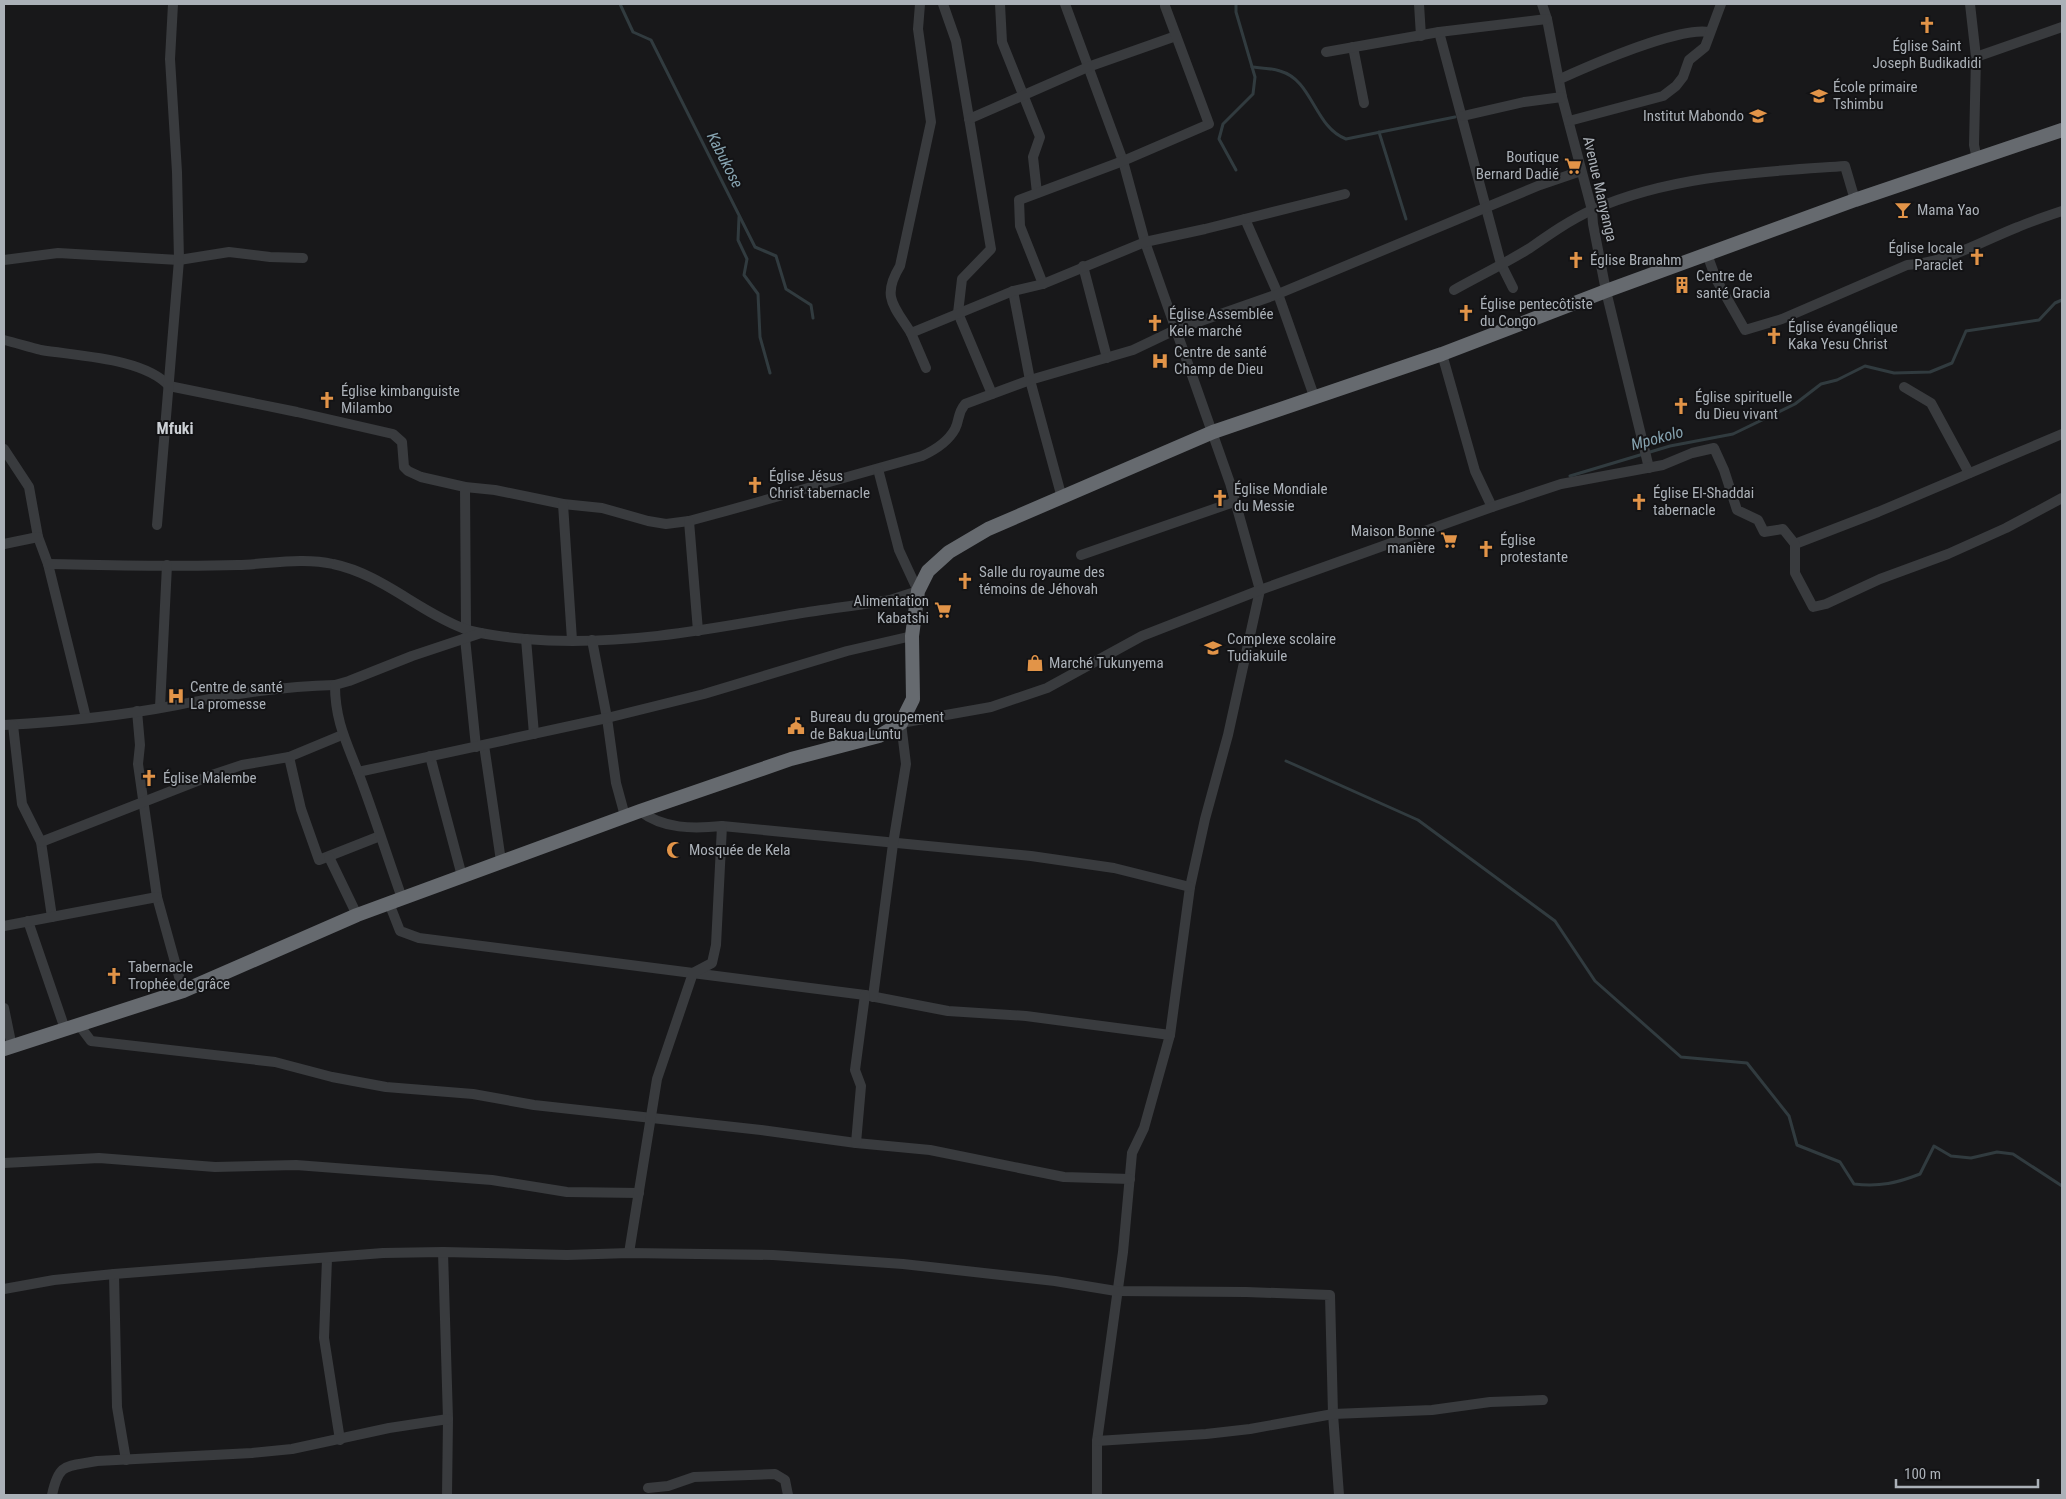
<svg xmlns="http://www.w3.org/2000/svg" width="2066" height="1499" viewBox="0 0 2066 1499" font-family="'Roboto Condensed',sans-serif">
<rect width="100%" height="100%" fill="#18181a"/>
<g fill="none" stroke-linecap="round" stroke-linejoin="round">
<g stroke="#313b3f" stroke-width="3">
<path d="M620 4 633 32 651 40 755 247 776 256 786 289 811 305 813 318"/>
<path d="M1252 67C1261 68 1271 68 1280 71 1313 80 1314 127 1346 139L1455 117"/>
<path d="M1379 132 1406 219"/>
<path d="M1236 170 1219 139 1223 124 1253 94 1255 77 1236 12V4"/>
<path d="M739 217 738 240 747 259 744 275 758 294 760 337 770 373"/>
<path d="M1570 476 1670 446 1733 434 1795 404 1821 384 1837 380 1865 366 1894 373 1930 372 1952 363 1966 331 2039 320 2055 303 2062 300"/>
<path d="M1286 761 1418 820 1555 921 1595 981 1681 1057 1747 1063 1789 1116 1797 1145 1840 1162 1854 1184C1880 1187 1897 1183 1920 1174L1934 1146 1951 1156 1971 1158 1997 1152 2013 1154 2062 1186"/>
</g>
<g stroke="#393b3e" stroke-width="10">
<path d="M943 4 956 41 991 249 962 279 958 313 992 394"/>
<path d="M1000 4 1002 42 1040 137 1033 157 1037 193"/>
<path d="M1065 4 1123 161 1145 242 1230 483 1260 590 1228 735 1205 819 1190 887 1170 1035 1144 1128 1132 1153 1123 1252 1097 1441V1495"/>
<path d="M1419 4 1421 36"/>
<path d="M1542 4 1547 19 1562 97 1592 210 1593 224 1606 291 1649 468"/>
<path d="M1970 4 1976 57 1974 145 1977 159"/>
<path d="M1439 32 1501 264 1513 288"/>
<path d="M1353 47 1364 103"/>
<path d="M1326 52 1439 32 1547 19"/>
<path d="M1976 57 2062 27"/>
<path d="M1560 79C1591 65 1678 27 1709 32"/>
<path d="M1463 116 1524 102 1562 97"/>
<path d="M969 119 1088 67 1176 36"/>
<path d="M1569 121 1663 96 1676 86 1683 77 1689 60 1705 47 1721 4"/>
<path d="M1245 219 1278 294 1314 396"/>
<path d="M1707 254 1716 279 1745 330 1782 319 1907 265C1946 263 1982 241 2018 227 2032 221 2047 216 2062 211"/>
<path d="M4 260 58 253 179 260 229 252 270 257 303 258"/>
<path d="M1083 266 1107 358"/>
<path d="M1043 284 1020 226 1019 200 1123 161 1209 124 1165 6"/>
<path d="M1454 290C1479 276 1506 263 1530 248 1550 234 1570 220 1592 210 1672 175 1759 172 1845 166L1855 200"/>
<path d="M1013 291 1030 380 1062 498"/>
<path d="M911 333C894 306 881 297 900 266L931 122 918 29 920 4"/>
<path d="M4 340C16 343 29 347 41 350 77 356 144 358 169 386L297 412 393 434 402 442 404 467 408 471 421 477 465 487 495 490 563 504 602 508 648 521 666 524 689 521 726 511 922 456C935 450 948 442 955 429 960 419 957 414 965 404L1030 380 1133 350 1175 330 1278 294 1540 185 1581 171"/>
<path d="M1442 354 1475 471 1492 507"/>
<path d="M926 368 911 333 1013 291 1043 284 1145 242 1205 229 1345 194"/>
<path d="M1904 387 1931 403 1969 473"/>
<path d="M4 449 29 487 38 537 48 564 86 718"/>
<path d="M465 487 466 629"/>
<path d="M563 504 572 640"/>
<path d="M689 521 698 631"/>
<path d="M157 525 179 260 177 172 170 59 173 4"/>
<path d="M4 544 38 537"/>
<path d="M1795 544 1878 512 2062 434"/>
<path d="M1081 555 1234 502"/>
<path d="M48 564C111 565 175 567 238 565 269 564 303 557 333 564 382 574 419 612 465 629 483 635 505 637 525 639 616 647 707 630 796 614 827 609 859 605 890 600L918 591 899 550 878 469"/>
<path d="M465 638 476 747"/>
<path d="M526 639 534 734"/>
<path d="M592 640 607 718 616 783 625 816"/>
<path d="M160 707 167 565"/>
<path d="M137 711 140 745 138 764 157 897 183 991"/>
<path d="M4 725C61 722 120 716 177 705 229 695 282 686 335 685"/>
<path d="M13 725 22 804 41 842 52 917"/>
<path d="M484 745 501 861"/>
<path d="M430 756 462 876"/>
<path d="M289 757 301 809 319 860 380 836"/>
<path d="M358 772 607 718 704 694 847 651 912 636"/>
<path d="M722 826 1031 856 1114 868 1190 887"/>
<path d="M41 842 215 774 242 765 289 757 342 735"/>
<path d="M329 857 357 915"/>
<path d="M402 898C387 856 374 814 358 772 346 741 335 720 335 685L349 681 412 656 481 633"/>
<path d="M389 903 400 931 419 938 865 995 948 1011 1026 1016 1170 1035"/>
<path d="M28 921 65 1029"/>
<path d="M4 926 157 897"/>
<path d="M873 997 893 844 906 764 901 723 991 707 1047 688 1142 636 1260 590 1492 507 1561 484 1663 465 1692 453 1714 448 1724 470 1737 510 1758 520 1764 532 1783 529 1795 544V573L1813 607 1826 604 1880 579 1948 554 2006 528 2062 498"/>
<path d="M4 1008 12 1047"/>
<path d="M79 1025 91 1041 275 1062 332 1077 386 1087 473 1094 534 1105 761 1130 856 1143 930 1150 1064 1177 1130 1179"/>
<path d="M856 1143 861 1086 855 1070 865 995"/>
<path d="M4 1163 99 1158 215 1167 296 1165 492 1180 567 1192 639 1193"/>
<path d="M443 1252 448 1419 447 1495"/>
<path d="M629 1253 657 1079 693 973 712 963 716 945 722 826C693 829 663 829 640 811"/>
<path d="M327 1259 324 1338 340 1440"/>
<path d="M114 1274 117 1407 126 1460"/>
<path d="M4 1289 54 1280 114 1274 383 1253 443 1252 567 1255 629 1253 773 1255 903 1264 1055 1281 1116 1291 1246 1292 1330 1295 1333 1414 1339 1495"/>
<path d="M1097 1441 1206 1434 1250 1429 1333 1414 1432 1410 1490 1402 1543 1400"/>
<path d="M648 1488 668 1486 694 1477 775 1474 785 1480 788 1495"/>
<path d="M52 1495C59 1462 66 1467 97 1461L252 1453 292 1449 389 1428 448 1419"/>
</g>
<path stroke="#666a6f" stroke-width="14" d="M4 1049 183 991 357 915 640 811 791 759 879 736 901 723 913 699 912 636 918 591 928 571 949 552 988 529 1213 432 1442 354 1606 291 1855 200 2062 130"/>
</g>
<defs>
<g id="church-bare" transform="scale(1.35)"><path d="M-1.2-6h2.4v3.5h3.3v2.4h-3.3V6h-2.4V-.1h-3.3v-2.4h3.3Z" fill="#e29448" stroke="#131315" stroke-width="2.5" paint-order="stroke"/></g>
<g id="school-bare" transform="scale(1.35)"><path d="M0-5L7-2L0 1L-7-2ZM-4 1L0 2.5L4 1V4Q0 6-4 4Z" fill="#e29448" stroke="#131315" stroke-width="2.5" paint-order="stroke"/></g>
<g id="supermarket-bare" transform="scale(1.35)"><path d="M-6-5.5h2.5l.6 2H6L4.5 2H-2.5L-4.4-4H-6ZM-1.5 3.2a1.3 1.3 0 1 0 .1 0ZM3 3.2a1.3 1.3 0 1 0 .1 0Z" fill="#e29448" stroke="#131315" stroke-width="2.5" paint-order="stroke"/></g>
<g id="bar-bare" transform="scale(1.35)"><path d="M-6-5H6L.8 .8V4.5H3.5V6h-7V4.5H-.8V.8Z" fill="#e29448" stroke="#131315" stroke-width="2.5" paint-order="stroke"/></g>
<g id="building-bare" transform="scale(1.35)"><path d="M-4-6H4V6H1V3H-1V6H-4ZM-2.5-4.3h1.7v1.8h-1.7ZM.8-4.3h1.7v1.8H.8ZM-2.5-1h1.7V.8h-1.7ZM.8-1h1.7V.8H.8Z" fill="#e29448" stroke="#131315" stroke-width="2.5" paint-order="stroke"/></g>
<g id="hospital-bare" transform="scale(1.35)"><path d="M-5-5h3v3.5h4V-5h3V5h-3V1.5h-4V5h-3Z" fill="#e29448" stroke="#131315" stroke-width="2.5" paint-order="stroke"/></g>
<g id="shop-bare" transform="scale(1.35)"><path d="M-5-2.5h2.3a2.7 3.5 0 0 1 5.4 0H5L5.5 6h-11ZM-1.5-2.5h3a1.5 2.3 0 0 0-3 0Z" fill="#e29448" stroke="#131315" stroke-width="2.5" paint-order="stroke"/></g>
<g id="civic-bare" transform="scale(1.35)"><path d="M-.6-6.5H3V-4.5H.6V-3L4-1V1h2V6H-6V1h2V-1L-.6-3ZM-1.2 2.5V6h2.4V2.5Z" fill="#e29448" stroke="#131315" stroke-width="2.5" paint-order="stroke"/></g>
<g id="mosque-bare" transform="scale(1.35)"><path d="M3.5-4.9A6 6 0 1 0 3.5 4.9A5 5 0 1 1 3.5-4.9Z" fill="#e29448" stroke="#131315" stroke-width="2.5" paint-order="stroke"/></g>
</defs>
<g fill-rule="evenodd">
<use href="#church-bare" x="1927" y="25"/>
<use href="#school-bare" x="1819" y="96"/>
<use href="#school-bare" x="1758" y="116"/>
<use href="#supermarket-bare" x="1573" y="166"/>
<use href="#bar-bare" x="1903" y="210"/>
<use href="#church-bare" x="1977" y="257"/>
<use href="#church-bare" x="1576" y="260"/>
<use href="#building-bare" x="1682" y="285"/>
<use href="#church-bare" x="1466" y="313"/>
<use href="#church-bare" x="1155" y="323"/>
<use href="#church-bare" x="1774" y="336"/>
<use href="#hospital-bare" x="1160" y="361"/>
<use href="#church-bare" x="327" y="400"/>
<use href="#church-bare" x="1681" y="406"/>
<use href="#church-bare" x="755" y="485"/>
<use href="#church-bare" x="1220" y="498"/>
<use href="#church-bare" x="1639" y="502"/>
<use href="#supermarket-bare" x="1449" y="540"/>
<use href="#church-bare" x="1486" y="549"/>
<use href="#church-bare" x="965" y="581"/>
<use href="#supermarket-bare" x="943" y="610"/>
<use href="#school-bare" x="1213" y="648"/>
<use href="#shop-bare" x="1035" y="663"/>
<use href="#hospital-bare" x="176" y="696"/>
<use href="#civic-bare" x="796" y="726"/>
<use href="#church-bare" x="149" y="778"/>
<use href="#mosque-bare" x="675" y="850"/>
<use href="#church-bare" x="114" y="976"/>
</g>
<g text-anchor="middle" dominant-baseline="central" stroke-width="4" stroke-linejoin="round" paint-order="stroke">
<g font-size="15" fill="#abb1b8" stroke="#131315" text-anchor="start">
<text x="1927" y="46" text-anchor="middle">Église Saint<tspan x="1927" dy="17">Joseph Budikadidi</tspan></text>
<text x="1833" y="87">École primaire<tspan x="1833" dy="17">Tshimbu</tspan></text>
<text x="1744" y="116" text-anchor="end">Institut Mabondo</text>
<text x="1559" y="157" text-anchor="end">Boutique<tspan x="1559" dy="17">Bernard Dadié</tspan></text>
<text x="1917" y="210">Mama Yao</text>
<text x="1963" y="248" text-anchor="end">Église locale<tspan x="1963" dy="17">Paraclet</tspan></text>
<text x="1590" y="260">Église Branahm</text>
<text x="1696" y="276">Centre de<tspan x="1696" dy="17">santé Gracia</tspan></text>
<text x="1480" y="304">Église pentecôtiste<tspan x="1480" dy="17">du Congo</tspan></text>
<text x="1169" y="314">Église Assemblée<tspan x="1169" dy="17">Kele marché</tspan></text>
<text x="1788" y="327">Église évangélique<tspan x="1788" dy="17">Kaka Yesu Christ</tspan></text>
<text x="1174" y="352">Centre de santé<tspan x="1174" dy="17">Champ de Dieu</tspan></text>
<text x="341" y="391">Église kimbanguiste<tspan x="341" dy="17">Milambo</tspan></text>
<text x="1695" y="397">Église spirituelle<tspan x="1695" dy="17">du Dieu vivant</tspan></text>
<text x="769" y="476">Église Jésus<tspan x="769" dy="17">Christ tabernacle</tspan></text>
<text x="1234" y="489">Église Mondiale<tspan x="1234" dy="17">du Messie</tspan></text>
<text x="1653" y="493">Église El-Shaddai<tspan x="1653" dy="17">tabernacle</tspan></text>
<text x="1435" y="531" text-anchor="end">Maison Bonne<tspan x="1435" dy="17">manière</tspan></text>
<text x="1500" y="540">Église<tspan x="1500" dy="17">protestante</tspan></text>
<text x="979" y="572">Salle du royaume des<tspan x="979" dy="17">témoins de Jéhovah</tspan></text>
<text x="929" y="601" text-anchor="end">Alimentation<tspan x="929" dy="17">Kabatshi</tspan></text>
<text x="1227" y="639">Complexe scolaire<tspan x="1227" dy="17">Tudiakuile</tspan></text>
<text x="1049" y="663">Marché Tukunyema</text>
<text x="190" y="687">Centre de santé<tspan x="190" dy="17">La promesse</tspan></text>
<text x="810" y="717">Bureau du groupement<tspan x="810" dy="17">de Bakua Luntu</tspan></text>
<text x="163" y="778">Église Malembe</text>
<text x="689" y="850">Mosquée de Kela</text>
<text x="128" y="967">Tabernacle<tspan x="128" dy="17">Trophée de grâce</tspan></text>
</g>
<g font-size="15" fill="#abb1b8" stroke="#131315">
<text transform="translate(1600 189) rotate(77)">Avenue Manyanga</text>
</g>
<g font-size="16" font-style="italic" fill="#86a3b0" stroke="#131315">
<text transform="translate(725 160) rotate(63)">Kabukose</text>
<text transform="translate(1657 438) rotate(-15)">Mpokolo</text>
</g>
<g font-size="16" font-weight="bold" fill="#ccd0d5" stroke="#131315">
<text x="175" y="428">Mfuki</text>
</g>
</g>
<rect width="2066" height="1499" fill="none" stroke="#abb1b8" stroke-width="10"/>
<path d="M1896 1479v8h142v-8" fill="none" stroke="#abb1b8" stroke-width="2.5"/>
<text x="1904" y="1479" font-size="15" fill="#abb1b8" stroke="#131315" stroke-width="4" paint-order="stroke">100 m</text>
</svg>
